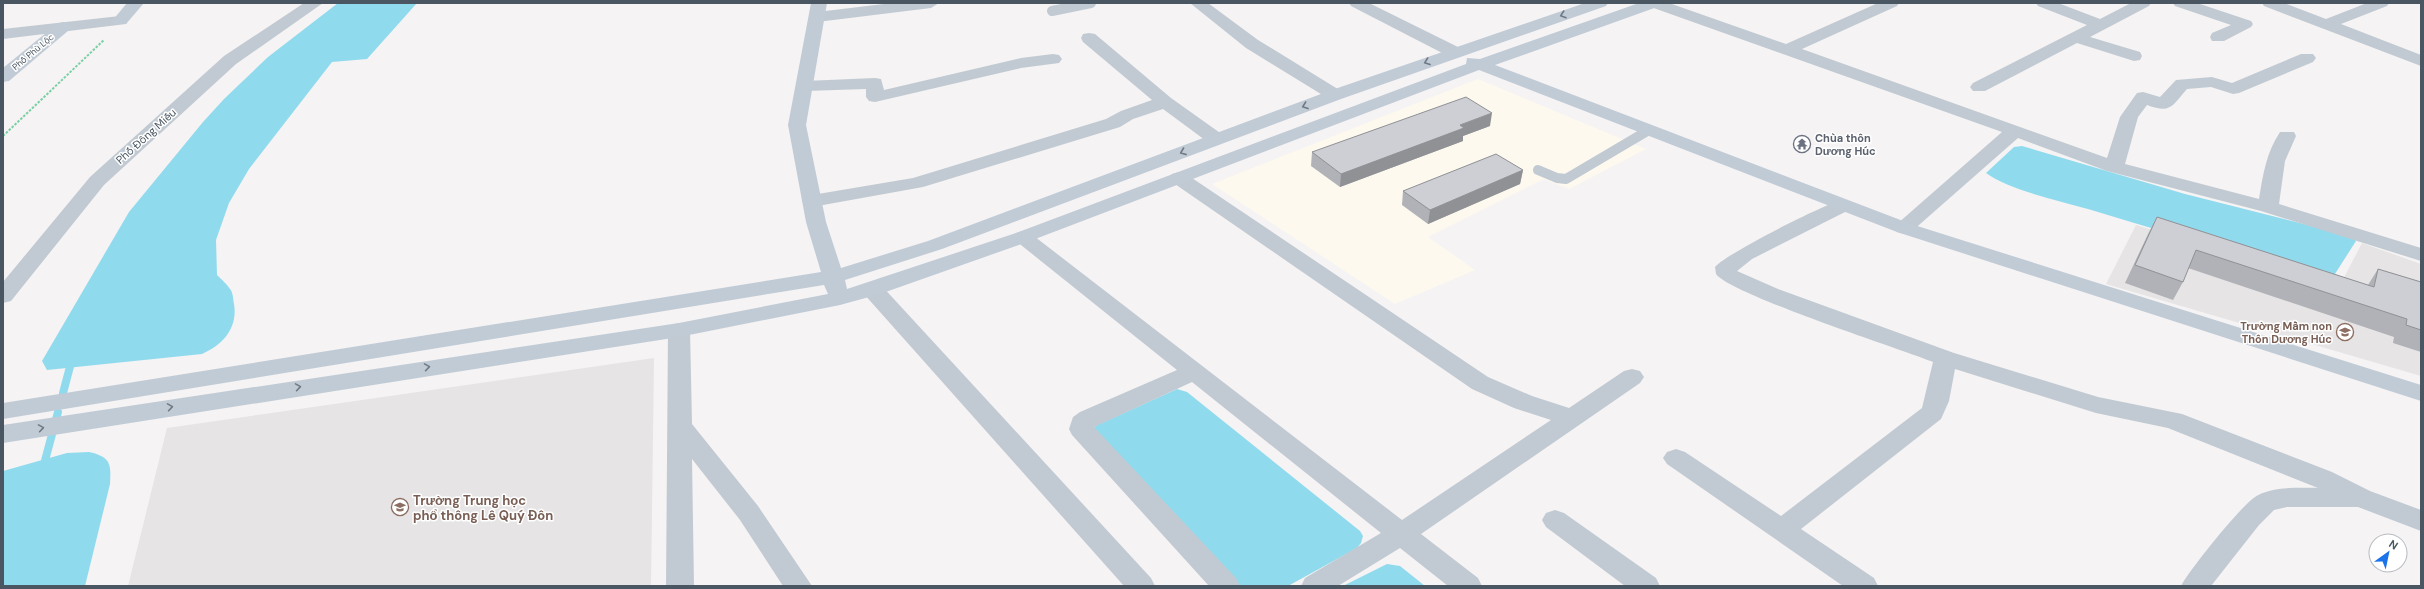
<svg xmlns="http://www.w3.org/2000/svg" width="2424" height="589" viewBox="0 0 2424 589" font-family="'DM Sans',sans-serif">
<rect width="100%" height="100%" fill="#f5f3f3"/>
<path fill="#fdf9ef" d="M1478 79 1646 149 1569 189 1544 179 1428 237 1475 270 1395 304 1212 184Z"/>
<g fill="#e6e4e5">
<path d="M2136 225 2339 287 2362 243 2421 264V376L2106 284Z"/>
<path d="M654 358 651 586H128L167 428Z"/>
</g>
<g fill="#90daee">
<path d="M338 3H417L367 59 332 62 249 169 229 203 216 240 217 275C221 279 227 284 230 289 233 292 233 299 234 304 238 328 223 345 202 354L47 370 42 361 129 212 203 122 224 99 268 57Z"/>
<path d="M2022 146 2185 194 2339 233 2352 237 2356 241 2333 277C2251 258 2170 234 2088 209 2060 201 2009 190 1986 173L2014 147Z"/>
<path d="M1177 389 1187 392 1360 531 1363 536 1361 543 1357 548 1288 586H1235L1092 432 1095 426Z"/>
<path d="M89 452C111 457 111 464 110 484L85 586H3V471L67 453Z"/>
<path d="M1387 564 1400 566 1425 586H1343Z"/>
</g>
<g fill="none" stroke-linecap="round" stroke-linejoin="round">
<g stroke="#90daee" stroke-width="8">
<path d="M63 393 72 359"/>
<path d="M43 468 58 412"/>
</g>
<path stroke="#7ad0a6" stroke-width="2" stroke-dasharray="2.5 1.5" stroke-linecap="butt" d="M3 136 104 40"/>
<g stroke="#c1cad2" stroke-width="10">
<path d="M1052 11 1091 3"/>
<path d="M1538 170 1557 178 1566 179 1649 130"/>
</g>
<g fill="#c1cad2" fill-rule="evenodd">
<path d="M304 3H323L236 64 104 185 11 301 3 303V282L90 177 224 56Z"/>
<path d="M892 3H939L931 8 817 22 811 20 809 17 811 14 817 12Z"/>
<path d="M1190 3H1208L1258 40 1341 91 1344 95 1341 99H1329L1246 48Z"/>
<path d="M1349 3H1369L1460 48 1462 52 1460 56H1448L1351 6Z"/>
<path d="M1646 3H1669L1786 44 1878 3H1899L1897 6 1802 49 2107 158 2120 117 2137 93 2143 92 2160 97 2176 80 2212 77 2232 83 2301 54H2313L2316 58 2313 62 2239 93 2233 94 2211 87 2187 89C2172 106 2171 114 2147 105L2138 117 2125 164 2259 199C2263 175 2266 153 2280 132H2294L2296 136 2285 161 2279 204 2421 248V261L2261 211 2107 171 2018 138 1911 232 1904 234 1897 232 1894 228 1897 224 2002 132 1648 6Z"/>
<path d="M2036 3H2058L2100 19 2131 3H2151L2149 6 2090 37 2140 52 2142 56 2140 60 2134 61 2077 43 1985 91H1973L1970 87 1973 83 2087 25 2038 6Z"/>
<path d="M2173 3H2197L2251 21 2253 24 2251 27 2224 41H2212L2210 37 2212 33 2231 25 2175 6Z"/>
<path d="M2262 3H2284L2326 19 2367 3H2389L2387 6 2341 24 2421 55V66L2264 6Z"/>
<path d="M120 16 126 18 128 21 126 24 3 39V29Z"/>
<path d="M1089 33 1095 34 1171 98 1223 135 1225 139 1223 143H1209L1163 109 1133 119 1120 127 923 187 812 207 805 205 802 201 805 197 812 195 913 178 1106 119 1121 111 1152 100 1083 42 1081 38 1083 34Z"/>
<path d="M1053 54 1059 55 1062 59 1059 63 1021 68 875 102 869 101 866 97V89L805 91 799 90 796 86 799 82 805 81 875 78 881 79 884 90 1021 58Z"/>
<path d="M1179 172 1186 174 1488 377 1532 396 1569 408 1624 371 1632 369 1640 371 1644 377 1640 383 1421 534 1478 578 1482 586H1448L1400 548 1338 586H1301L1305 578 1381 533 1192 382 1094 427 1236 578 1240 586H1209L1072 435 1069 429 1073 417 1080 412 1177 370 1016 241 1013 237 1016 233 1023 231 1030 233 1402 520 1551 420 1514 408 1472 389 1172 182 1169 178 1172 174Z"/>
<path d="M1842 200 1849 202 1852 206 1849 210 1752 259 1737 271 1778 289 1954 353 2098 397 2182 414 2332 472 2370 491 2421 510V531L2358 507H2287L2274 510 2259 525 2211 586H2181C2190 569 2240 507 2255 497 2271 486 2300 488 2318 488L2168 428 2096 413 1955 369 1949 401 1941 419 1801 529 1874 578 1878 586H1843L1667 464 1663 458 1667 452 1676 449 1685 452 1781 516 1922 408 1933 362C1900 349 1730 294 1716 274L1715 267C1724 255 1824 204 1842 200Z"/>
<path d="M872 282 880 284 1151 578 1155 586H1124L864 294 861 289 864 284Z"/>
<path d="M679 323 687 325 690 330 692 424 758 506 812 586H783L740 520 692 459 694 586H666L668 330 671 325Z"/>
<path d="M1555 510 1564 513 1656 578 1660 586H1625L1546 527 1542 520 1546 513Z"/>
</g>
<g fill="#c1cbd6" fill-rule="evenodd">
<path d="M127 3H144L126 24H114L112 21Z"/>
<path d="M811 3H827L806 125 826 222 841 268 928 241 1329 91 1585 3H1608L1606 6 1341 99 942 249 845 280 847 289 1016 233 1466 64 1467 58 1480 59 1639 3H1662L1660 6 1495 65 1911 224 2421 385V401L1897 232 1479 70 1030 241 880 294 840 305 679 337 3 443V425L679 323 828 294 824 285 3 419V403L821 272 806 222 788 125Z"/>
<path d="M63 22 69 24 71 27 69 30 9 81 3 82V68L57 24Z"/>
</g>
</g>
<g fill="#b0b2b7">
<path d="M1490 126 1463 136V141L1340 187 1311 166 1312 152Z"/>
<path d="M1523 170 1520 184 1428 224 1402 205 1403 191Z"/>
<path d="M2157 217 2368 285 2378 269 2421 282V352L2393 343 2394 337 2188 268 2183 282 2173 300 2125 283 2148 234Z"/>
</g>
<g fill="#909195">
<path d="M1492 113 1490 126 1463 136V141L1340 187 1341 174 1460 125Z"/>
<path d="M1523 170 1520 184 1428 224 1430 210Z"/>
</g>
<g fill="#cdcfd5" stroke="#909195">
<path d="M1466 97 1492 113 1460 125 1464 128 1341 174 1312 152Z"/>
<path d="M1496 154 1523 170 1430 210 1403 191Z"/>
<path d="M2157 217 2374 287 2378 269 2421 282V330L2406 325 2407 319 2196 250 2183 282 2135 265Z"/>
</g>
<defs><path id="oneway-chevron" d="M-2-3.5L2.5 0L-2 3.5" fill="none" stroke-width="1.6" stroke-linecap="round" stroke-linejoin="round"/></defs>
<g stroke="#6e7984">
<use href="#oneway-chevron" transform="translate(1563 15) rotate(161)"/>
<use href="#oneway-chevron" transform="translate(1427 62) rotate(160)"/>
<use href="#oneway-chevron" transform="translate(1305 106) rotate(160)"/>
<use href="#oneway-chevron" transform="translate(1183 152) rotate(159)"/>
<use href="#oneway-chevron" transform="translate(427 367) rotate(-9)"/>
<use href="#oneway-chevron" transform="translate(298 387) rotate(-9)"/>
<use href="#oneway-chevron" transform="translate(170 407) rotate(-9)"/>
<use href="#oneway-chevron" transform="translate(41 428) rotate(-9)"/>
</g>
<defs>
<g id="temple-ring" transform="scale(0.9)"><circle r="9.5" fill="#fff" stroke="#6b7280" stroke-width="1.5"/><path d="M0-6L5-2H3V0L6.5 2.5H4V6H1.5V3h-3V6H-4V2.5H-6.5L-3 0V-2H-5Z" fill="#6b7280"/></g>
<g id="school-ring" transform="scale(0.9)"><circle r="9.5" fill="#fff" stroke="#8d6e63" stroke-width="1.5"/><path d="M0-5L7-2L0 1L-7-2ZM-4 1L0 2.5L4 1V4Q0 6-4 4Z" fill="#8d6e63"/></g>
</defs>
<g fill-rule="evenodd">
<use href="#temple-ring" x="1802" y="144"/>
<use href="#school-ring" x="2345" y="332"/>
<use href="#school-ring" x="400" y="507"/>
</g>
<g text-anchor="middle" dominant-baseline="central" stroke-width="3" stroke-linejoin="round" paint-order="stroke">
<g font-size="9" fill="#4a5661" stroke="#fff">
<text transform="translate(33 52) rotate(-40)">Phố Phù Lộc</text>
</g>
<g font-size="11" fill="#4a5661" stroke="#fff">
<text transform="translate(146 136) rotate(-42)">Phố Đông Miếu</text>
</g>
<g font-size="11" font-weight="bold" fill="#5b616d" stroke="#fff" text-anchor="start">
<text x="1815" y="138">Chùa thôn<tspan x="1815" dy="13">Dương Húc</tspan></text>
</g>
<g font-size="11" font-weight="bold" fill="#785e54" stroke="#fff" text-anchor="end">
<text x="2332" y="326">Trường Mầm non<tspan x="2332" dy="13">Thôn Dương Húc</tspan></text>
</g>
<g font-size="13" font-weight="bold" fill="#785e54" stroke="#fff" text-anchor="start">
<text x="413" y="500">Trường Trung học<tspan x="413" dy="15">phổ thông Lê Quý Đôn</tspan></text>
</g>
</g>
<rect width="2424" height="589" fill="none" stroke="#4a5661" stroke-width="8"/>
<g transform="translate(2388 553) rotate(33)"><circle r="19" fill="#ffffff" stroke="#b7bbc0"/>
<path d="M0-3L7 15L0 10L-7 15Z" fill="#1a73e8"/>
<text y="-6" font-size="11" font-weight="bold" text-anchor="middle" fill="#4a5661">N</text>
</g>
</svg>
